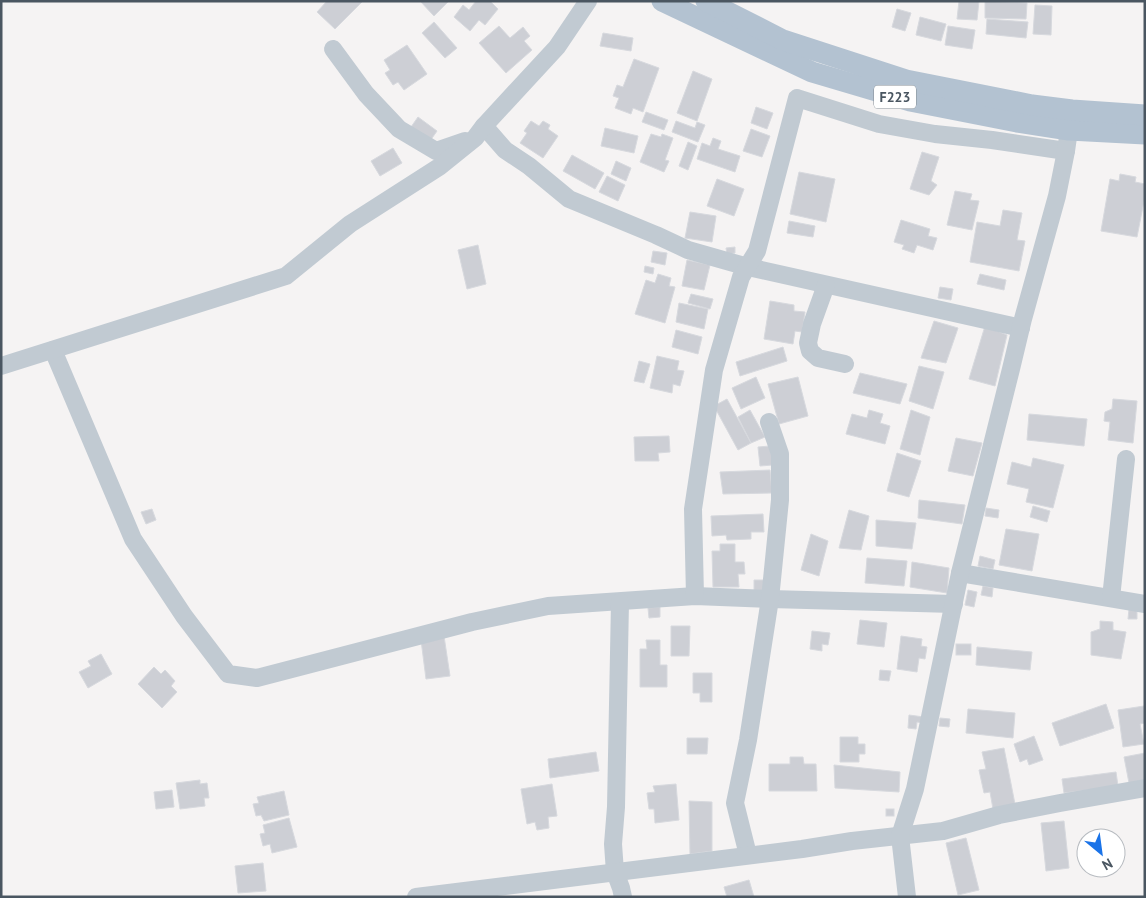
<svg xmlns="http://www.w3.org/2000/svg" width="1146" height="898" viewBox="0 0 1146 898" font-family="'PT Sans',sans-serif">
<rect width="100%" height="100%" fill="#f5f3f3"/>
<g fill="#cdcfd5" stroke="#d7d9de">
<path d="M327 1H363L335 29 317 12Z"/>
<path d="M420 1H449L434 16Z"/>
<path d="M476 1H490L498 9 485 25 479 20 470 31 454 17 463 5 469 10Z"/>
<path d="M959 1H979L977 20 957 19Z"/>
<path d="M985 1 1027 3 1026 19 985 18Z"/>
<path d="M1035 5 1052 6 1051 35 1033 34Z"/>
<path d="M897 9 911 13 905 31 892 27Z"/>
<path d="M920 17 946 24 941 41 916 35Z"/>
<path d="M987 19 1028 22 1026 38 986 34Z"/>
<path d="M434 22 457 48 445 58 422 33Z"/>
<path d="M499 26 510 38 523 27 530 36 524 41 532 50 506 73 479 43Z"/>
<path d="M948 26 975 30 972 49 945 45Z"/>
<path d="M603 33 633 38 631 51 600 46Z"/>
<path d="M407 45 427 74 404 90 398 82 393 85 385 73 390 70 384 60Z"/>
<path d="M634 59 659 68 643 112 633 108 631 114 615 108 619 98 613 96 617 85 623 87Z"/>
<path d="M693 71 712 79 697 121 677 113Z"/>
<path d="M756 107 773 113 767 129 751 123Z"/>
<path d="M646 112 668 120 664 130 642 122Z"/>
<path d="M418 117 437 131 430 141 411 127Z"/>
<path d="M531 121 539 126 543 121 550 125 548 129 558 136 543 158 520 143 527 133 524 131Z"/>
<path d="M676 121 695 128 697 122 705 125 698 142 672 132Z"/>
<path d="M605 128 638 136 634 153 601 146Z"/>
<path d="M751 129 770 136 762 157 743 151Z"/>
<path d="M651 134 661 137 662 134 673 138 665 160 669 161 664 172 640 162Z"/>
<path d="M713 138 721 141 718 149 740 156 735 172 697 159 702 143 710 146Z"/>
<path d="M688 142 697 146 688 170 679 166Z"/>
<path d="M393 148 402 163 380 176 371 161Z"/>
<path d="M922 152 939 157 931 181 937 185 929 195 910 189Z"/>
<path d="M572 155 604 173 595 189 563 171Z"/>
<path d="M616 161 631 168 626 181 611 174Z"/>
<path d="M799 172 835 179 826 222 790 214Z"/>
<path d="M1120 174 1136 177 1135 182 1145 184V196L1137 237 1101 231 1110 179 1119 181Z"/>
<path d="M607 176 625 185 618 201 599 192Z"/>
<path d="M717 179 744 189 734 216 707 206Z"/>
<path d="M955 191 972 194 970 200 979 201 972 230 947 225Z"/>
<path d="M1003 210 1022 213 1017 240 1025 241 1019 271 970 262 977 222 1000 226Z"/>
<path d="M690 212 716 216 712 242 685 238Z"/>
<path d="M901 220 930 229 928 236 937 238 933 250 917 245 914 253 902 249 904 245 894 242Z"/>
<path d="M789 221 815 226 813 237 787 233Z"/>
<path d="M478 245 486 284 467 289 458 250Z"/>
<path d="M735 247V253L727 254 726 248Z"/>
<path d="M653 251 667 253 665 265 651 262Z"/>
<path d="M687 260 710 265 704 290 682 286Z"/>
<path d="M645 266 654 268 653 274 644 272Z"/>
<path d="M658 274 671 278 669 286 675 287 665 323 635 314 646 280 655 283Z"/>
<path d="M980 274 1006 280 1004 290 977 284Z"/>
<path d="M940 287 953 289 951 300 938 298Z"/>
<path d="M691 294 713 299 710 309 688 303Z"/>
<path d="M770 301 794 305V311L805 312 802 332 795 331 793 344 764 339Z"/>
<path d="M679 303 708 309 704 329 676 322Z"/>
<path d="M934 321 958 328 946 363 921 358Z"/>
<path d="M985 326 1007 335 995 386 969 379Z"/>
<path d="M676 330 702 337 698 354 672 347Z"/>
<path d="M783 347 787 361 740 376 736 362Z"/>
<path d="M657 356 679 361 677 370 684 371 680 386 673 384 672 393 650 388Z"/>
<path d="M639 361 650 364 644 383 634 381Z"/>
<path d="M919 366 944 372 933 409 909 401Z"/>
<path d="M860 373 907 384 900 404 853 393Z"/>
<path d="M756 377 765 398 741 409 732 388Z"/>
<path d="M798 377 808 416 779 424 768 384Z"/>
<path d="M727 399 751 443 738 450 714 406Z"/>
<path d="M1113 399 1137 401 1133 443 1108 440 1110 422 1104 421 1105 412 1112 409Z"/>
<path d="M750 410 765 437 751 443 738 417Z"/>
<path d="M869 410 883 414 880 423 890 426 885 444 846 434 852 414 867 418Z"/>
<path d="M911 410 930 417 920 455 900 449Z"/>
<path d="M1029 414 1087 419 1084 446 1027 440Z"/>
<path d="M669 436 670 452 658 453 659 461H635L634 437Z"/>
<path d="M956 438 982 443 973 476 948 471Z"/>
<path d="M770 446 773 465 760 466 758 447Z"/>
<path d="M897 453 921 461 909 497 887 491Z"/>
<path d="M1033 458 1064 465 1053 508 1026 502 1029 489 1007 484 1012 462 1031 467Z"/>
<path d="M770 470 772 493 723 494 720 472Z"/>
<path d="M919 500 965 505 962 524 918 518Z"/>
<path d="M1033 506 1050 511 1047 522 1030 517Z"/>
<path d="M986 508 999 510 998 518 985 516Z"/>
<path d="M152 509 156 520 146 524 141 512Z"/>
<path d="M849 510 869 516 861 550 839 548Z"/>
<path d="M763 514 764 532H751V539L727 540 726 535 712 536 711 516Z"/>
<path d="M876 520 916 523 912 549 876 546Z"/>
<path d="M1006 529 1039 534 1032 571 999 565Z"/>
<path d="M811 534 828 541 819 576 801 570Z"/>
<path d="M720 544H735V562H744L745 574H738L739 587H713L712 551H720Z"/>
<path d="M980 556 995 560 993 569 978 566Z"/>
<path d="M867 558 907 561 904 586 865 583Z"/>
<path d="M912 562 949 568 947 593 910 587Z"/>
<path d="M754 580H765L764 592H754Z"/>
<path d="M983 586 993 588 992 597 981 595Z"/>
<path d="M968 590 977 592 974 607 965 605Z"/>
<path d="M660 607V617L649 618 648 608Z"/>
<path d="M1129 609 1137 610V619H1128Z"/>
<path d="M860 620 887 623 884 647 857 644Z"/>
<path d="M1100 621 1113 622V630L1126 632 1121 659 1091 655V632L1100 629Z"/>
<path d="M671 626H690L689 656H671Z"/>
<path d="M812 631 830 633 828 645 822 644V651L810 649Z"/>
<path d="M444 636 450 676 426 679 421 640Z"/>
<path d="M901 636 922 639 921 646 927 647 925 659 919 658 917 672 897 669Z"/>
<path d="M646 640H660V665H667V687H640V649H647Z"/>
<rect x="956" y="644" width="15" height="11"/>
<path d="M977 647 1032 652 1030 670 976 665Z"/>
<path d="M101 654 112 674 88 688 79 672 91 666 88 661Z"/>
<path d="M154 667 161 674 165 670 175 681 171 686 177 692 162 708 138 684Z"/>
<path d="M880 670 891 671 889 681 879 680Z"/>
<path d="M693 673H712V702H700V693H693Z"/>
<path d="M1106 704 1114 728 1060 746 1052 723Z"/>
<path d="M1144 706 1145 723 1140 724 1144 744 1123 747 1118 710Z"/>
<path d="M968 709 1015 713 1013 738 966 733Z"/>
<path d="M909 715 924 717 923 723 917 722 916 729 908 728Z"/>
<path d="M940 718 950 719 949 727 939 726Z"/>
<path d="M1034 736 1043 760 1029 765 1027 759 1020 762 1014 744Z"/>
<path d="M840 737H858V744H865V754H859V762H840Z"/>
<path d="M687 738H708L707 754H687Z"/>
<path d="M1004 748 1015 804 993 809 990 792 984 793 979 770 986 769 982 752Z"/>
<path d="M596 752 599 771 550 778 548 759Z"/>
<path d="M1145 753V781L1129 783 1124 757Z"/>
<path d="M790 757H803L804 764H816L817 791H769V764H790Z"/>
<path d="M834 765 900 772 899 792 835 788Z"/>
<path d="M1116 772 1118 786 1064 793 1062 779Z"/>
<path d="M200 780V784L207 783 209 798H204L205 806 180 809 176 783Z"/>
<path d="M552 784 557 816 548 817 549 828 537 830 535 822 527 824 521 789Z"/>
<path d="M676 784 679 820 655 823 654 809H649L647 793 655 792 653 786Z"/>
<path d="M172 790 174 807 156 809 154 792Z"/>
<path d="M284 791 289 815 264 821 261 815 256 816 253 804 259 803 257 797Z"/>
<path d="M689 801 712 802V851L690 854Z"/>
<rect x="886" y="809" width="8" height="7"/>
<path d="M289 818 297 847 272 853 270 844 263 846 260 834 265 833 263 825Z"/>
<path d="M1064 821 1069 868 1046 871 1041 823Z"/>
<path d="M966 838 979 890 958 895 946 843Z"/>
<path d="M263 863 266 891 238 893 235 866Z"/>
<path d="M749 880 754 897H727L724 887Z"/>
</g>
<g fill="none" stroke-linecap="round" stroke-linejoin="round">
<g stroke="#c1cad2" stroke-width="18">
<path d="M333 49 366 94 399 129 436 151 465 141"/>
<path d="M484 126 505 150 529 166 569 199 656 235 688 250 748 267 1021 328"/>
<path d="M826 285 812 324 808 343 810 351 818 358 845 364"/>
<path d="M53 350 133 539 184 616 228 674 257 678 472 622 548 606 695 596 770 599 954 604"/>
<path d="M1 366 286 276 350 224 439 167 475 138 484 126 557 47 588 1"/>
<path d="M960 573 1145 604"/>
<path d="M695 596 693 509 714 370 741 277 757 251 797 98 879 124 935 134 992 140 1066 151"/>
<path d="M1111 598 1126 459"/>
<path d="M620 602 616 807 613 844 615 872 621 888 623 897"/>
<path d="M748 855 735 803 748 740 770 599 780 500V454L769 422"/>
<path d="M416 897 802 849 852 841 943 831 999 815 1060 803 1145 788"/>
<path d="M907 897 900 836 915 789 960 573 1011 369 1023 319 1057 196 1066 151 1069 130"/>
</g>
<g stroke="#b3c2d1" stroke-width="21">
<path d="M662 1 812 72 910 101 1017 122 1069 130 1145 134"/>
<path d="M706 1 783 40 906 80 1032 105 1072 110 1145 115"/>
</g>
</g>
<g text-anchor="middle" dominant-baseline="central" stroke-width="5" stroke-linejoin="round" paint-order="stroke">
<rect fill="#fff" stroke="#808990" stroke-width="1" x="874" y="85.5" width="42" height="23" rx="4"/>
<g font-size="14" font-weight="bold" fill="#4a5661">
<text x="895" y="97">F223</text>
</g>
</g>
<rect width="1146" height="898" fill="none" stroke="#4a5661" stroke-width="5"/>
<g transform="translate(1101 853) rotate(151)"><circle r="24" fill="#ffffff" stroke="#b7bbc0"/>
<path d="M0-4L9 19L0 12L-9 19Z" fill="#1a73e8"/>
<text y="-8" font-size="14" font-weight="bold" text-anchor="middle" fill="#4a5661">N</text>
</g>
</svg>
